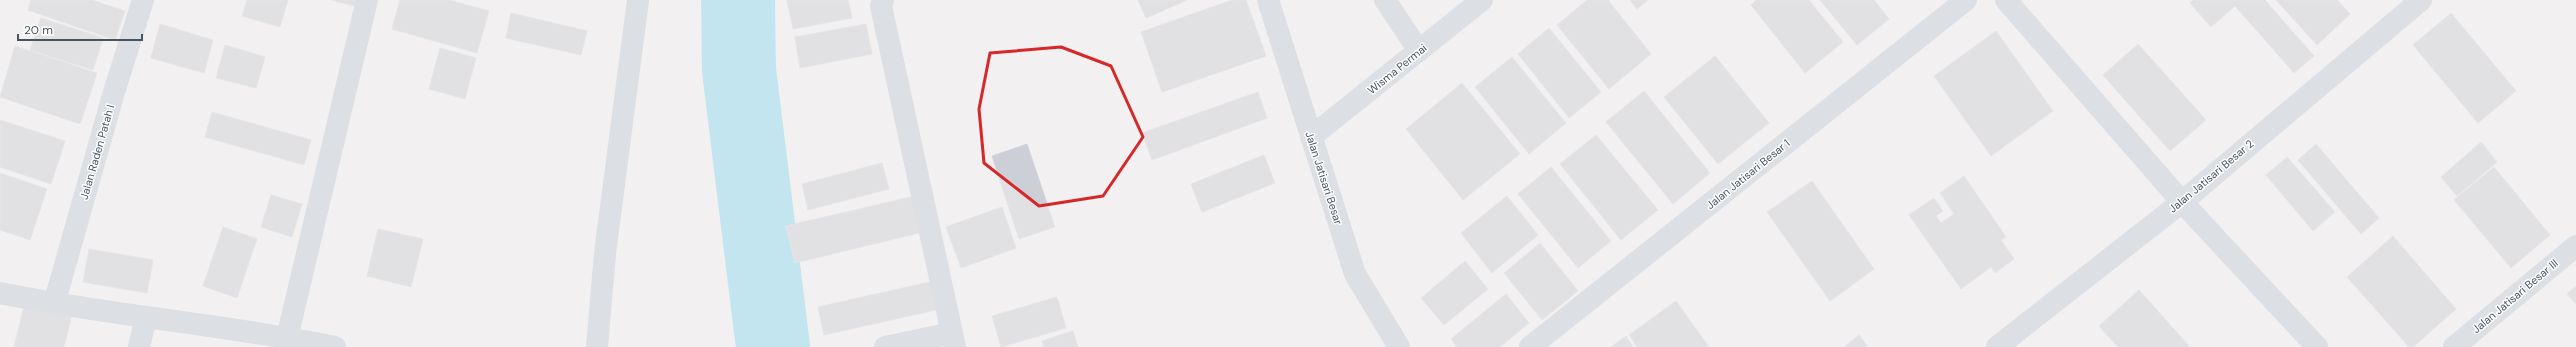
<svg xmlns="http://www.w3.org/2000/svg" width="2576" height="347" viewBox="0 0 2576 347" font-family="'DM Sans',sans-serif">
<rect width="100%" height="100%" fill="#f2f0f0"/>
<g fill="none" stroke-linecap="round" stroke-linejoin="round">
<path stroke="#8bd8ee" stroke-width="74" d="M738 0 739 70 773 347"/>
</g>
<g fill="#cccfd5" stroke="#d4d6db">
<path d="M31 0H92L125 11 115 40 28 10Z"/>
<path d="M247 0H288L280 27 242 16Z"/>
<path d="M332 0H356L354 6Z"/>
<path d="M400 0H449L489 11 477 53 392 29Z"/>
<path d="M787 0H848L852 18 793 29Z"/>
<path d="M1138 0H1187L1146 18Z"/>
<path d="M1232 0H1246L1266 56 1162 92 1141 32Z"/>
<path d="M1587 0H1608L1651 54 1609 89 1557 25Z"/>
<path d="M1630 0H1648L1637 9Z"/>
<path d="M1756 0H1809L1843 42 1805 73 1751 5Z"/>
<path d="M1820 0H1874L1889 19 1857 45Z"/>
<path d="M2193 0H2265L2314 56 2294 73 2235 6 2211 27 2190 3Z"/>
<path d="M2276 0H2337L2350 14 2317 45Z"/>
<path d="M511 13 587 31 581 55 506 38Z"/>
<path d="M2451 13 2516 91 2478 123 2413 45Z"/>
<path d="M41 18 103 38 93 70 30 50Z"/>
<path d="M160 24 213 40 204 73 151 58Z"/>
<path d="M866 24 872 54 800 68 795 37Z"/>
<path d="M1549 28 1601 92 1569 118 1518 54Z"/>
<path d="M1996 31 2053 111 1991 156 1934 76Z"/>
<path d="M2138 44 2206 120 2170 151 2103 75Z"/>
<path d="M225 45 265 57 256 88 216 78Z"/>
<path d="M15 46 97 73 80 124 0 97Z"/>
<path d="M440 48 476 58 465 99 429 89Z"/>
<path d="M1715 56 1769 123 1718 164 1664 97Z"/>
<path d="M1512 57 1566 123 1529 154 1475 87Z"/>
<path d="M1462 83 1520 154 1463 200 1406 129Z"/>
<path d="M1644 91 1710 173 1673 204 1606 122Z"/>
<path d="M1258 92 1267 118 1152 160 1142 133Z"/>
<path d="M212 112 311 140 304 165 205 137Z"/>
<path d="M0 120 65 141 51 184 0 167Z"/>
<path d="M1596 135 1658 210 1621 240 1560 164Z"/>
<path d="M2481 142 2497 162 2457 196 2441 177Z"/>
<path d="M1027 144 1055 227 1019 239 992 156Z"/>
<path d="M2316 144 2379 218 2361 234 2298 160Z"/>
<path d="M1264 155 1275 183 1202 212 1191 184Z"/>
<path d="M2287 157 2335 212 2313 231 2266 175Z"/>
<path d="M882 163 889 189 808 210 802 184Z"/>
<path d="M1551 167 1611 241 1578 268 1518 194Z"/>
<path d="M2494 167 2550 235 2511 268 2454 200Z"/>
<path d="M0 173 47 189 30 240 0 230Z"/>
<path d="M1964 176 2006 237 2001 240 2014 259 1995 273 1991 267 1961 289 1909 215 1934 198 1943 211 1936 216 1941 223 1954 214 1940 193Z"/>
<path d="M1812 181 1874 269 1830 301 1767 212Z"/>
<path d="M271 195 302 204 292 237 261 227Z"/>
<path d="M915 196 923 232 795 263 786 226Z"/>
<path d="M1507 196 1538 235 1492 273 1461 233Z"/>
<path d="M1002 207 1016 248 961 268 946 227Z"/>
<path d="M223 227 257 239 237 298 203 286Z"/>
<path d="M378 229 423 239 411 287 367 276Z"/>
<path d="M2393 236 2456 309 2413 347H2409L2347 277Z"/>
<path d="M1540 243 1578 291 1542 320 1504 273Z"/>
<path d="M89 249 153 260 147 293 83 282Z"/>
<path d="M1465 261 1488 289 1444 325 1421 298Z"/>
<path d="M934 281 940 309 824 335 818 307Z"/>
<path d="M2576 286V304L2567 294Z"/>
<path d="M2139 290 2190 347H2118L2099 326Z"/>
<path d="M1506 294 1529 323 1500 347H1457L1451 339Z"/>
<path d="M1057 297 1066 328 1001 347 992 316Z"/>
<path d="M1676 301 1709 347H1637L1629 335Z"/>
<path d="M25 303 72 314 64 347H14Z"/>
<path d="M1073 331 1078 347H1044L1042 341Z"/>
<path d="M1859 335 1868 347H1844Z"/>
<path d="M1626 336 1633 347H1611Z"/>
</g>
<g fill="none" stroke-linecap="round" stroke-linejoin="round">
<g stroke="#c0cad2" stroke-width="22">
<path d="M883 0 881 6 955 347"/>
<path d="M1385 0 1419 51"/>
<path d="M2006 0 2182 202 2317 347"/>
<path d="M1311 137 1482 0"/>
<path d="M0 293C111 316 224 324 335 347"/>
<path d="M54 304 114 92 143 0"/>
<path d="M287 338 367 0"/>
<path d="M139 347 146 317"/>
<path d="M597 347 605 253 638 0"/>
<path d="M885 347 952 333"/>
<path d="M1530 347 1966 0"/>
<path d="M1997 347 2182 202 2421 0"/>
<path d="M2454 347 2576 246"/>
</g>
<path stroke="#c0cad2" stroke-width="22" d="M1268 0 1355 274 1399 347"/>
</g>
<path d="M0 0H2576V347H0ZM1061 47 1111 66 1143 137 1103 196 1039 206 984 163 979 109 990 53Z" fill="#f2f0f0" fill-opacity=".55" fill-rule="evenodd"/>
<path fill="none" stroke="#d62828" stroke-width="3" stroke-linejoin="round" d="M1061 47 1111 66 1143 137 1103 196 1039 206 984 163 979 109 990 53Z"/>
<g text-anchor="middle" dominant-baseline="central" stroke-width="3" stroke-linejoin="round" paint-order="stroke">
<g font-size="11" fill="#47535e" stroke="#fff">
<text transform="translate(1397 69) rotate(-39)">Wisma Permai</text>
<text transform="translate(97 152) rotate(-74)">Jalan Raden Patah I</text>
<text transform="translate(1748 174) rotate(-39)">Jalan Jatisari Besar 1</text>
<text transform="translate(2211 176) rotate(-40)">Jalan Jatisari Besar 2</text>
<text transform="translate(1324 178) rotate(72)">Jalan Jatisari Besar</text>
<text transform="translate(2515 296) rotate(-40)">Jalan Jatisari Besar III</text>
</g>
</g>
<path d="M18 34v6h124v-6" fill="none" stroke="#47535e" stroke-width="2"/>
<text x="24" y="34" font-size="12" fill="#47535e" stroke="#ffffff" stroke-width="3" paint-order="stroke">20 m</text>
</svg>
